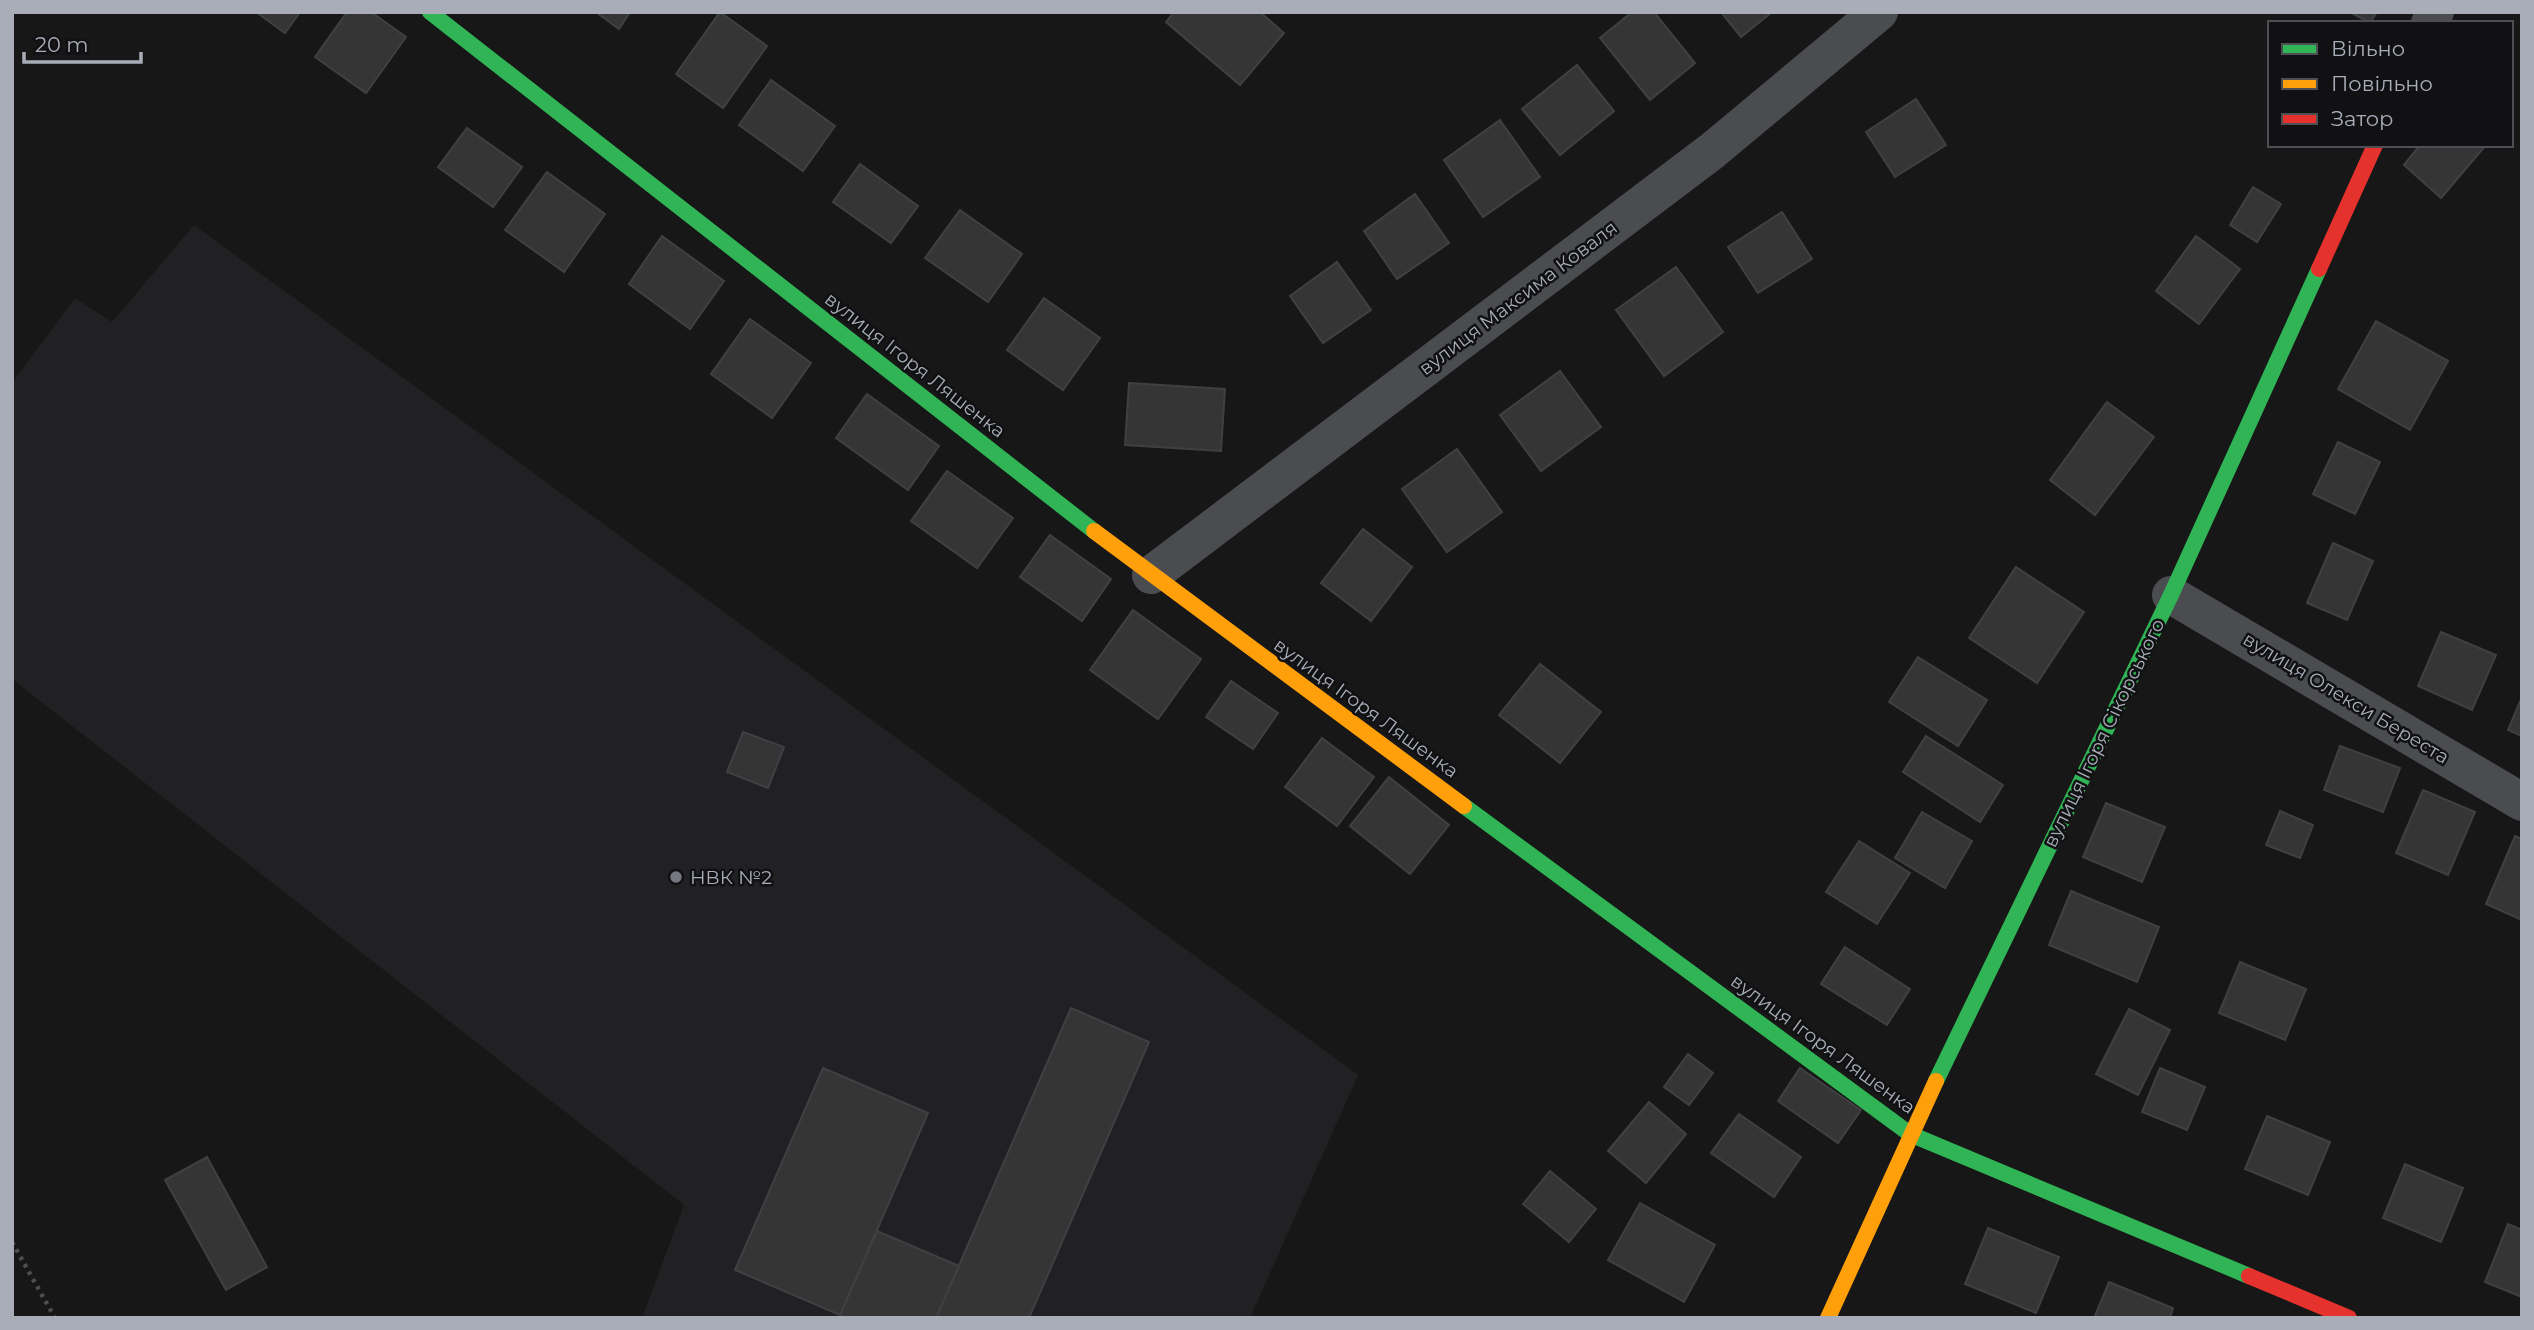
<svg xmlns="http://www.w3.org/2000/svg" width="2534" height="1330" viewBox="0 0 2534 1330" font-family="Montserrat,sans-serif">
<rect width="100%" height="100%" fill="#171717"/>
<path fill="#212123" d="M194 225 1358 1075 1250 1318H642L684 1205 12 679V383L75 298 112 322Z"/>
<g fill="#353536" stroke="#3f4043" stroke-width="2">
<path d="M256 12H300L285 33Z"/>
<path d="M347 12H371L406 37 366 93 315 57Z"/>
<path d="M596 12H630L619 29Z"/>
<path d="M720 12 767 46 723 108 676 74Z"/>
<path d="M1174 12H1260L1284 33 1240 85 1166 22Z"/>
<path d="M1632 12H1654L1695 63 1650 100 1600 38Z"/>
<path d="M1721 12H1772L1741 37Z"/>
<path d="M2350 12H2377L2370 23Z"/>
<path d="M1577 65 1614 111 1560 155 1522 109Z"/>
<path d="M771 80 835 126 803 171 739 125Z"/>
<path d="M1916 99 1946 145 1895 177 1866 132Z"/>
<path d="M1500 120 1540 177 1483 217 1444 160Z"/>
<path d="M467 128 522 167 493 207 438 167Z"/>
<path d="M2420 145H2486L2441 198 2404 165Z"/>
<path d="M860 164 918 206 891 243 833 202Z"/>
<path d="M547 172 605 214 564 272 505 230Z"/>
<path d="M2253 187 2281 204 2257 242 2230 225Z"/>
<path d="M1415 194 1449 243 1397 279 1364 231Z"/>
<path d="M960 210 1022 254 988 302 925 258Z"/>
<path d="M1782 212 1812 259 1758 293 1728 247Z"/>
<path d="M662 236 724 281 690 329 629 284Z"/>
<path d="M2196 236 2240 269 2199 324 2156 291Z"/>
<path d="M1337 262 1371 310 1323 343 1290 296Z"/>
<path d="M1676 267 1723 332 1664 376 1616 310Z"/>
<path d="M1044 298 1100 338 1063 390 1007 350Z"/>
<path d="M750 319 811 363 772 418 711 374Z"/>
<path d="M2376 321 2448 361 2410 430 2338 389Z"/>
<path d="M1560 371 1601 427 1541 471 1500 415Z"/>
<path d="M1129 383 1225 389 1221 451 1125 445Z"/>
<path d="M867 394 939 446 908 490 836 438Z"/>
<path d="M2107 402 2154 437 2095 515 2050 480Z"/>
<path d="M2338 442 2380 462 2355 514 2313 494Z"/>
<path d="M1457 449 1502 512 1447 552 1402 489Z"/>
<path d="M947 471 1013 518 977 568 911 521Z"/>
<path d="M1363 529 1412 567 1371 621 1321 583Z"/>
<path d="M1050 535 1111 579 1082 621 1020 577Z"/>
<path d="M2333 543 2373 561 2347 620 2307 603Z"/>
<path d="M2016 567 2084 612 2037 683 1969 638Z"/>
<path d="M1133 610 1201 659 1158 719 1090 670Z"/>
<path d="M2441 632 2496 655 2472 710 2418 686Z"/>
<path d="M1918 657 1987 700 1958 746 1889 702Z"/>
<path d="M1540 664 1601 712 1560 763 1499 715Z"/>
<path d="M1231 681 1278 713 1253 749 1206 717Z"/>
<path d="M2522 697V736L2508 730Z"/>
<path d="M743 732 784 747 768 788 727 772Z"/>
<path d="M1926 736 2003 785 1980 822 1903 772Z"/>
<path d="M1322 738 1374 777 1337 826 1285 787Z"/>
<path d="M2340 746 2400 768 2383 812 2324 790Z"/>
<path d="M1389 777 1449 825 1410 874 1350 826Z"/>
<path d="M2423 790 2475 812 2448 875 2396 853Z"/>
<path d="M2106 803 2165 827 2142 882 2083 857Z"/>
<path d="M2280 811 2313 825 2300 858 2266 845Z"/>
<path d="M1922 812 1972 841 1945 888 1895 858Z"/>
<path d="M2515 836 2522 839V920L2486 904Z"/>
<path d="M1859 841 1910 873 1877 924 1826 892Z"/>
<path d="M2071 891 2159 927 2137 982 2049 945Z"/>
<path d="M1845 947 1910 989 1887 1025 1821 984Z"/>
<path d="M2240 962 2306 989 2285 1040 2219 1013Z"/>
<path d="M1071 1008 1149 1042 1029 1318H936Z"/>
<path d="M2129 1009 2170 1030 2138 1095 2096 1074Z"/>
<path d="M1688 1054 1713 1073 1689 1105 1664 1087Z"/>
<path d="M823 1068 928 1113 840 1315 735 1270Z"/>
<path d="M1800 1068 1861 1110 1838 1143 1778 1101Z"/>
<path d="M2160 1068 2205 1087 2187 1130 2142 1112Z"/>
<path d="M1649 1102 1686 1134 1646 1183 1608 1151Z"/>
<path d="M1739 1114 1801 1157 1774 1197 1711 1153Z"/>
<path d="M2267 1116 2330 1142 2308 1195 2245 1169Z"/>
<path d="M207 1157 267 1267 226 1290 165 1180Z"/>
<path d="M2405 1164 2463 1188 2441 1242 2383 1218Z"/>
<path d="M1550 1171 1596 1209 1569 1242 1523 1204Z"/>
<path d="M1640 1203 1715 1245 1684 1302 1608 1260Z"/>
<path d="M2508 1224 2522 1230V1297L2485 1282Z"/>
<path d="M1988 1228 2059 1257 2036 1313 1965 1284Z"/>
<path d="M877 1231 959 1266 936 1318H845L840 1315Z"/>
<path d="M2109 1282 2173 1308 2170 1318H2094Z"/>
</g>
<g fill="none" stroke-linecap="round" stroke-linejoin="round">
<path stroke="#4d4e52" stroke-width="4.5" stroke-dasharray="3.5 5" stroke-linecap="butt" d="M12 1242 55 1318"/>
<g stroke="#4b4c50" stroke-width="38">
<path d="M2430 23 2435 12"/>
<path d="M1151 575 1712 151 1879 12"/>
<path d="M2171 595 2522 802"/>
</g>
<g stroke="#30b455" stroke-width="16">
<path d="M430 12 1094 531"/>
<path d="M1464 806 1910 1134 2249 1276"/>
<path d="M1936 1081 2171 595 2319 269"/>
</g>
<g stroke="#ff9f0a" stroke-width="16">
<path d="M1094 531 1464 806"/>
<path d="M1828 1318 1936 1081"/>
</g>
<g stroke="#e5322d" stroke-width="16">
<path d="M2319 269 2375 145"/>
<path d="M2249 1276 2349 1318"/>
</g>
</g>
<circle fill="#757880" stroke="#111113" stroke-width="2.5" cx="676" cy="877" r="7"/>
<g text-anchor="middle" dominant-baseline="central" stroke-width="5" stroke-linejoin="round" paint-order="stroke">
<g font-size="19" fill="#a8adb8" stroke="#111113">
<text transform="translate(1518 298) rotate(-37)">вулиця Максима Коваля</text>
<text transform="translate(915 365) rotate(38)">вулиця Ігоря Ляшенка</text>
<text transform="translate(2346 698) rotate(31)">вулиця Олекси Береста</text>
<text transform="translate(1366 708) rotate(36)">вулиця Ігоря Ляшенка</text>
<text transform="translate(2104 733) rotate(-64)">вулиця Ігоря Сікорського</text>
<text transform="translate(1823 1044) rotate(36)">вулиця Ігоря Ляшенка</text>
</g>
<g font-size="19" fill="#a8adb8" stroke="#111113" text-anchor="start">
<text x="690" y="877">НВК №2</text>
</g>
</g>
<rect width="2534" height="1330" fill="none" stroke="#a8adb8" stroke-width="28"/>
<rect x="2268" y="21" width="245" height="126" fill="#111113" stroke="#4d4f55" stroke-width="2"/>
<rect x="2282" y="44" width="35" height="10" fill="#30b455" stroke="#4d4f55" stroke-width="2"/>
<text x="2331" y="56" font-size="21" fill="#a8adb8">Вільно</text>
<rect x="2282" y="79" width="35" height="10" fill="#ff9f0a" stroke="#4d4f55" stroke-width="2"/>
<text x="2331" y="91" font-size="21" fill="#a8adb8">Повільно</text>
<rect x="2282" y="114" width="35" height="10" fill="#e5322d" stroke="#4d4f55" stroke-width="2"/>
<text x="2331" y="126" font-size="21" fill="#a8adb8">Затор</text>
<path d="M24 52v10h117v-10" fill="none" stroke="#a8adb8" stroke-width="3.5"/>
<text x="35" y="52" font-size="21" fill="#a8adb8" stroke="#111113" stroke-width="5" paint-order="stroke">20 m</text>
</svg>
